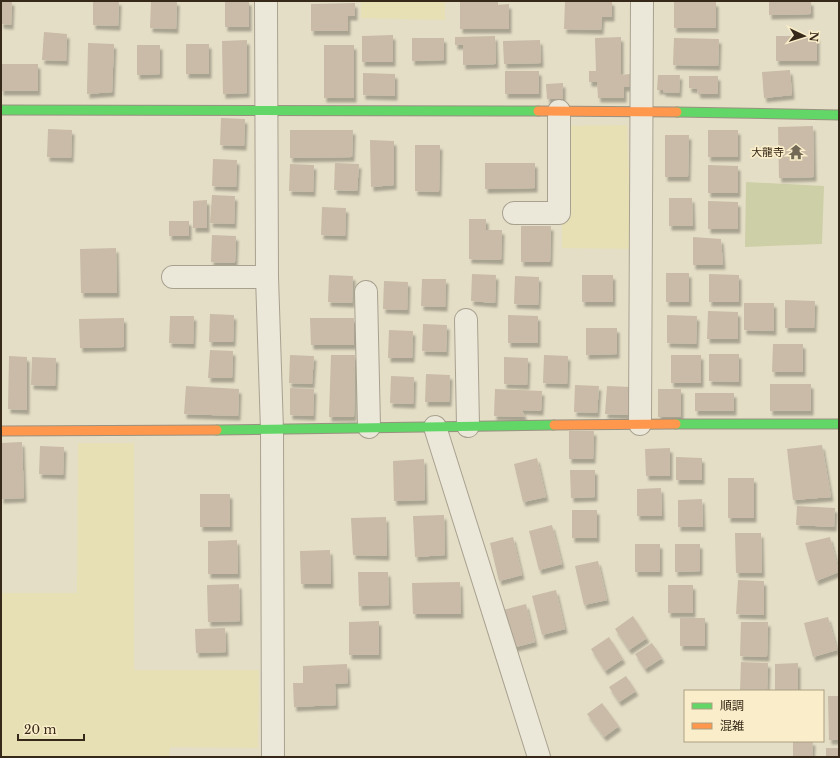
<svg xmlns="http://www.w3.org/2000/svg" width="840" height="758" viewBox="0 0 840 758" font-family="'Libre Baskerville','Noto Sans JP',serif">
<defs>
<filter id="shadow"><feDropShadow dx="2.5" dy="4.5" stdDeviation="1" flood-color="#0004"/></filter>
</defs>
<rect width="100%" height="100%" fill="#e5dec6"/>
<g fill="#e7e0b4">
<path d="M361 1H445V20L361 18Z"/>
<path d="M627 125 632 249 562 248V126Z"/>
<path d="M78 443H134V670H259L258 748 170 747 169 757H1V593H77Z"/>
</g>
<path fill="#cdcfa7" d="M746 182 824 186 822 244 745 247Z"/>
<g fill="#c9bba7" filter="url(#shadow)">
<path d="M1 1H12L11 25 1 24Z"/>
<path d="M93 1H119L118 26 93 25Z"/>
<path d="M151 1H177L176 29 150 28Z"/>
<rect x="225" y="1" width="24" height="26"/>
<path d="M460 1H498V5L509 4V29H460Z"/>
<path d="M565 1H612V17H602L601 30 564 29Z"/>
<path d="M769 1H811V14L769 15Z"/>
<rect x="674" y="2" width="42" height="26"/>
<path d="M355 3V16H348V31H311V4Z"/>
<path d="M44 32 67 34 66 61 42 60Z"/>
<path d="M393 35V62H362V36Z"/>
<path d="M495 36 496 64 463 65V45H455V37Z"/>
<rect x="776" y="36" width="41" height="25"/>
<path d="M621 37V75L630 74V87H624V98H598L597 82H589V71H596L595 38Z"/>
<path d="M412 38H444V60L412 61Z"/>
<path d="M674 38 719 39 718 66 673 65Z"/>
<path d="M247 40V93L223 94 222 41Z"/>
<path d="M540 40 541 63 504 64 503 41Z"/>
<path d="M88 43 114 44 112 92 87 94Z"/>
<rect x="186" y="44" width="23" height="30"/>
<path d="M137 45H160V74L137 75Z"/>
<rect x="324" y="45" width="30" height="53"/>
<rect x="1" y="64" width="37" height="27"/>
<path d="M790 70 792 95 764 98 762 72Z"/>
<rect x="505" y="71" width="34" height="23"/>
<path d="M363 73 395 74V96L363 95Z"/>
<path d="M658 75H680L679 93 663 92V90H657Z"/>
<path d="M689 76H718V94H698L697 89 689 88Z"/>
<path d="M563 83V99H547L546 84Z"/>
<path d="M221 118 245 119 244 146 220 145Z"/>
<path d="M813 126 814 177 779 178 778 127Z"/>
<path d="M48 129 72 130 71 158 47 157Z"/>
<path d="M290 130H353L352 157 290 158Z"/>
<rect x="708" y="130" width="30" height="27"/>
<path d="M665 135H689L688 177H665Z"/>
<path d="M370 140 394 141V185L371 187Z"/>
<path d="M415 145H440L439 192 415 191Z"/>
<path d="M213 159 237 160 236 187 212 186Z"/>
<path d="M335 163 359 164 357 191 334 190Z"/>
<path d="M485 163H535V188L485 189Z"/>
<path d="M290 164 314 165 313 192 289 191Z"/>
<path d="M708 165 738 166V193H708Z"/>
<path d="M212 195 235 196 234 224 210 223Z"/>
<path d="M669 198H692L693 226H669Z"/>
<path d="M207 200V228H193V201Z"/>
<path d="M708 201 738 202V229H708Z"/>
<path d="M322 207 346 208 345 236 321 235Z"/>
<path d="M469 219H486V230H502L501 260 469 259Z"/>
<rect x="169" y="221" width="20" height="15"/>
<path d="M521 226H551L550 262H521Z"/>
<path d="M212 235 236 236 235 263 211 262Z"/>
<path d="M693 237 721 239 723 265H693Z"/>
<path d="M116 248 117 293H81L80 249Z"/>
<rect x="666" y="273" width="23" height="29"/>
<path d="M472 274 496 275 495 303 471 301Z"/>
<path d="M709 274 739 275V302H709Z"/>
<path d="M329 275 353 276 352 303 328 302Z"/>
<rect x="582" y="275" width="31" height="27"/>
<path d="M515 276 539 277 538 305 514 304Z"/>
<path d="M422 279H446L445 307 421 306Z"/>
<path d="M384 281 408 282 407 310 383 309Z"/>
<path d="M785 300 815 301 814 328H785Z"/>
<path d="M744 303H774V331L744 330Z"/>
<path d="M708 311 738 312V339H707Z"/>
<path d="M210 314 234 315 233 342H209Z"/>
<path d="M508 315 538 316V343H508Z"/>
<path d="M667 315 697 316 696 344 667 343Z"/>
<path d="M170 316H194L193 344 169 343Z"/>
<path d="M124 318V347L80 348 79 319Z"/>
<path d="M310 318H354V345H311Z"/>
<path d="M423 324 447 325 446 352 422 351Z"/>
<path d="M586 328H617V354L586 355Z"/>
<path d="M389 330 413 331 412 358H388Z"/>
<path d="M773 344H803V372H772Z"/>
<path d="M210 350 233 351 232 378H208Z"/>
<path d="M709 354H739V382L709 381Z"/>
<path d="M290 355 314 356 312 384 289 383Z"/>
<path d="M331 355H355L354 417H329Z"/>
<path d="M544 355 568 356 567 384 543 383Z"/>
<rect x="671" y="355" width="30" height="28"/>
<path d="M9 356 27 357V410L8 409Z"/>
<path d="M32 357 56 358 55 386 31 385Z"/>
<path d="M504 357 528 358 527 385 504 384Z"/>
<path d="M426 374 450 375 449 402H425Z"/>
<path d="M391 376 414 377 413 404 390 403Z"/>
<rect x="770" y="384" width="41" height="27"/>
<path d="M575 385 599 386 597 413 574 412Z"/>
<path d="M186 386 239 389 238 416 184 414Z"/>
<path d="M607 386 631 387 629 415 605 414Z"/>
<path d="M290 388 314 389 313 416 290 415Z"/>
<path d="M495 389 542 391 541 411 522 410 525 417 494 416Z"/>
<rect x="658" y="389" width="23" height="28"/>
<rect x="695" y="393" width="39" height="18"/>
<path d="M569 431H594L593 459H569Z"/>
<path d="M22 442 24 498 1 499V443Z"/>
<path d="M822 445 831 497 793 500 787 449Z"/>
<path d="M40 446 64 447 63 475 39 474Z"/>
<path d="M670 448V476H646L645 449Z"/>
<path d="M676 457 702 458V480H676Z"/>
<path d="M537 458 546 497 523 502 514 464Z"/>
<path d="M424 459 425 500 394 501 393 461Z"/>
<path d="M570 470H595V497L571 498Z"/>
<rect x="728" y="478" width="26" height="40"/>
<path d="M661 488 662 516H637V489Z"/>
<rect x="200" y="494" width="30" height="33"/>
<path d="M702 499 703 527H678V500Z"/>
<path d="M797 506 835 508 834 527 796 525Z"/>
<rect x="572" y="510" width="25" height="28"/>
<path d="M444 515 445 555 415 557 413 516Z"/>
<path d="M386 517 387 556 353 555 351 518Z"/>
<path d="M552 525 562 564 539 570 529 531Z"/>
<path d="M735 533H761L762 573H736Z"/>
<path d="M513 537 522 575 499 581 490 543Z"/>
<path d="M830 537 839 572 816 581 805 543Z"/>
<path d="M237 540 238 574H208V541Z"/>
<rect x="635" y="544" width="25" height="28"/>
<path d="M675 544H700V571L675 572Z"/>
<path d="M330 550 331 584H301L300 551Z"/>
<path d="M598 561 607 600 584 605 575 566Z"/>
<path d="M358 572H388L389 605 359 606Z"/>
<path d="M738 580 764 581V615L736 614Z"/>
<path d="M460 582 461 614H413L412 583Z"/>
<path d="M239 584 240 621 208 622 207 585Z"/>
<rect x="668" y="585" width="25" height="28"/>
<path d="M556 590 565 629 542 635 532 596Z"/>
<path d="M526 604 535 642 512 648 503 610Z"/>
<path d="M633 616 647 638 629 650 615 629Z"/>
<path d="M828 617 837 650 813 657 804 623Z"/>
<rect x="680" y="618" width="25" height="28"/>
<path d="M379 621V655H349V622Z"/>
<path d="M741 622H768L767 657 740 656Z"/>
<path d="M225 628 226 652 196 653 195 629Z"/>
<path d="M609 637 623 659 605 671 591 649Z"/>
<path d="M652 643 662 658 645 669 635 654Z"/>
<path d="M741 662 768 663 767 691H740Z"/>
<path d="M798 663V691H775V664Z"/>
<path d="M347 664 348 683 335 684 336 705 294 707 293 683H303V666Z"/>
<path d="M626 676 636 691 619 702 609 687Z"/>
<path d="M828 696H839V740H829Z"/>
<path d="M602 703 619 726 604 737 587 714Z"/>
<path d="M793 741H813L812 757H793Z"/>
<rect x="826" y="748" width="13" height="9"/>
</g>
<g fill="none" stroke-linecap="round" stroke-linejoin="round">
<g stroke="#a8a190" stroke-width="24">
<g id="street">
<path d="M266 1 267 277 272 430 273 757"/>
<path d="M514 213H559V111"/>
<path d="M173 277H267"/>
<path d="M366 292 369 427"/>
<path d="M466 320 468 426"/>
<path d="M640 424 642 1"/>
<path d="M435 427 539 757"/>
</g>
</g>
<g stroke="#999180" stroke-width="11">
<g id="fast">
<path d="M1 110 538 111"/>
<path d="M677 112 839 115"/>
<path d="M676 424H839"/>
<path d="M217 430 554 425"/>
</g>
</g>
<g stroke="#999180" stroke-width="11">
<g id="slow">
<path d="M538 111 677 112"/>
<path d="M554 425 676 424"/>
<path d="M1 431 217 430"/>
</g>
</g>
<use href="#street" stroke="#ebe7d9" stroke-width="22"/>
<use href="#fast" stroke="#63d668" stroke-width="9"/>
<use href="#slow" stroke="#ff974d" stroke-width="9"/>
</g>
<defs>
<g id="temple-bare" transform="scale(1.2)"><path d="M0-6L5-2H3V0L6.5 2.5H4V6H1.5V3h-3V6H-4V2.5H-6.5L-3 0V-2H-5Z" fill="#746856" stroke="#f9eec9" stroke-width="2.5" paint-order="stroke"/></g>
</defs>
<g fill-rule="evenodd">
<use href="#temple-bare" x="796" y="152"/>
</g>
<g text-anchor="middle" dominant-baseline="central" stroke-width="3.5" stroke-linejoin="round" paint-order="stroke">
<g font-size="11" fill="#372919" stroke="#f9eec9" text-anchor="end">
<text x="784" y="152">大龍寺</text>
</g>
</g>
<rect width="840" height="758" fill="none" stroke="#372919" stroke-width="4"/>
<rect x="684" y="690" width="140" height="52" fill="#f9eec9" stroke="#ab9f83"/>
<rect x="692" y="703" width="20" height="6" fill="#63d668" stroke="#ab9f83"/>
<text x="720" y="710" font-size="12" fill="#372919">順調</text>
<rect x="692" y="723" width="20" height="6" fill="#ff974d" stroke="#ab9f83"/>
<text x="720" y="730" font-size="12" fill="#372919">混雑</text>
<g transform="translate(804 36) rotate(94)" stroke="#f9eec9" stroke-width="3" paint-order="stroke">
<path d="M0-3L7 15L0 10L-7 15Z" fill="#372919"/>
<text y="-6" font-size="11" font-weight="bold" text-anchor="middle" fill="#372919">N</text>
</g>
<path d="M18 734v6h66v-6" fill="none" stroke="#372919" stroke-width="2"/>
<text x="24" y="734" font-size="12" fill="#372919" stroke="#f9eec9" stroke-width="3" paint-order="stroke">20 m</text>
</svg>
